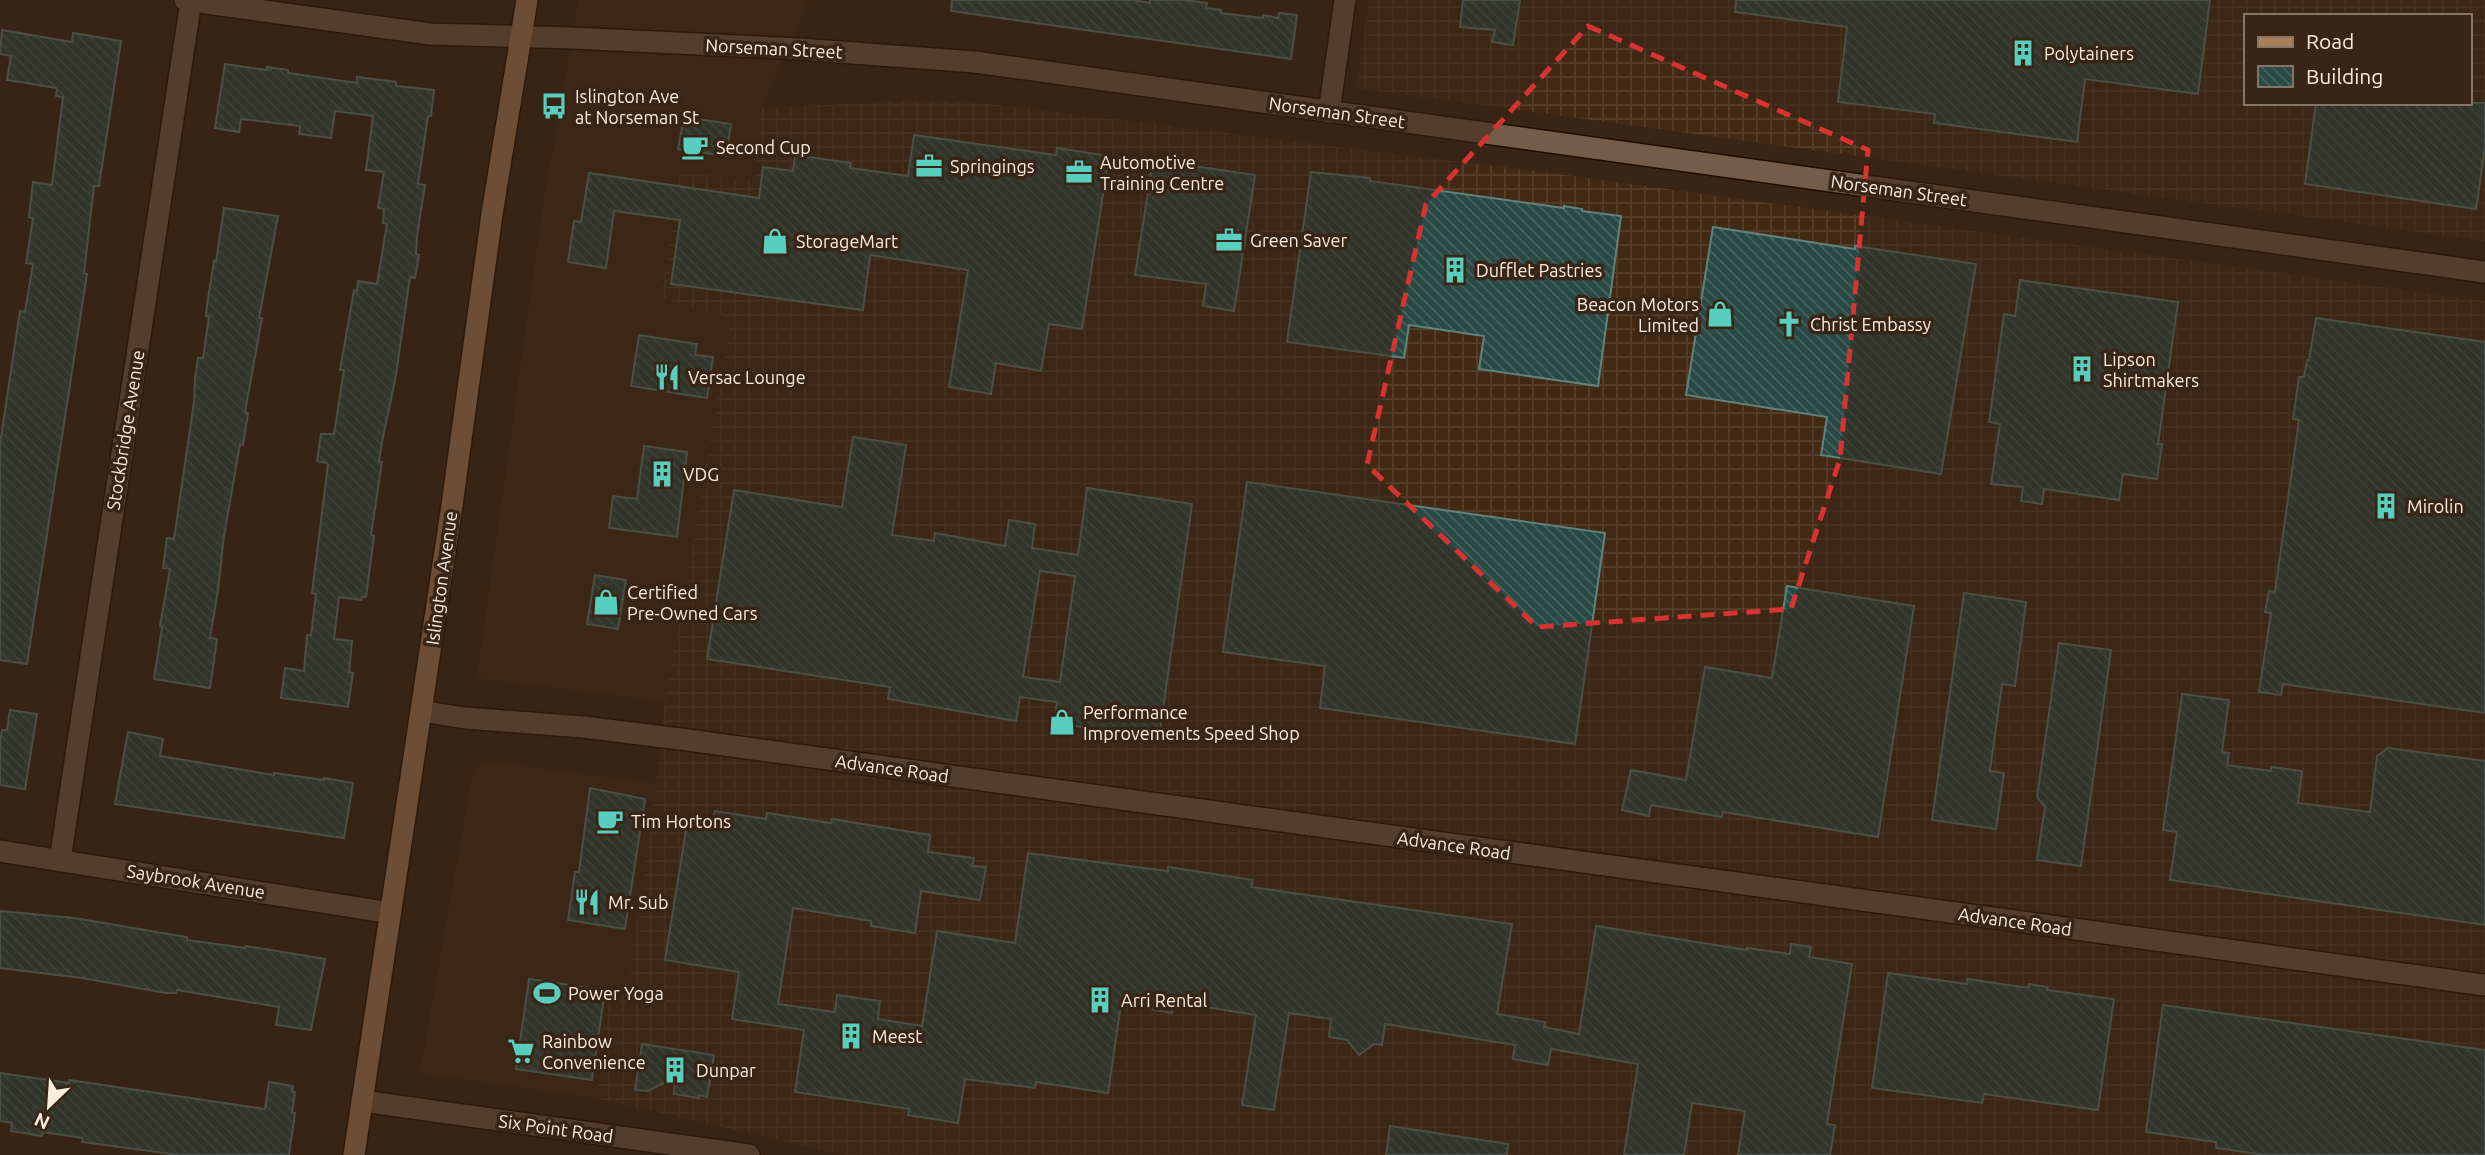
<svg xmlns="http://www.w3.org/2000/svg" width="2485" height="1155" viewBox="0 0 2485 1155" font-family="Ubuntu,sans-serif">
<defs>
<pattern id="industrial-grid" width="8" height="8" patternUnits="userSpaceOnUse" patternTransform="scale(1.75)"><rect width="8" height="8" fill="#422914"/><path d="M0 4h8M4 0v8" fill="none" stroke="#553e2b"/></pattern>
<pattern id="building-back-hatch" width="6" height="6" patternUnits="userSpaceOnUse" patternTransform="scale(1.75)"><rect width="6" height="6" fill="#284944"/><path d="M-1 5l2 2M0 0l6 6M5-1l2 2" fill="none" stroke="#48635f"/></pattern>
</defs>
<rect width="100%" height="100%" fill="#382515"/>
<g fill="#422914">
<path d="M578 0H805L804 11 761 108 754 181 680 172 661 298 732 317 665 701 477 678 546 185 560 115Z"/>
<path d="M486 761 656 784 627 993 608 991 596 1098 420 1073 473 771Z"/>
</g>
<g fill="url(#industrial-grid)" fill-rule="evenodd">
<path d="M1369 0H2485V241L1356 88ZM2245 16H2469V103H2245Z"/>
<path d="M909 101 981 103 1551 173 2485 301V1155H844L596 1098 608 991 627 993 656 784 665 701 732 318 661 298 680 172 754 181 761 108Z"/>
</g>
<g fill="url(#building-back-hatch)" stroke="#61837e" stroke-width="2" fill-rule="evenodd">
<path d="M952 0H1133L1150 3V0H1185L1207 3 1206 8 1221 10V13L1263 18V15L1278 18 1279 13 1297 15 1291 59 951 11Z"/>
<path d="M1463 0H1520L1513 45 1492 42 1495 30 1460 27Z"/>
<path d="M1736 0H2210L2198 94 2085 79 2077 142 1934 123 1935 114 1838 102 1847 27 1735 12Z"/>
<path d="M2 30 72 42 73 33 121 41 99 186H94L84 273 87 274 27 664 0 660V444L20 311 25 312 33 264 26 263 33 218 29 217 33 182 52 185 63 97 56 96 57 88 7 80 11 56 0 54Z"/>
<path d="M225 64 267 70V67L288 70V73L357 83V77L396 82V86L434 90 431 116H428L418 184 425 185 417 236 416 254 419 255 415 278 410 277 396 375 382 442 379 461 382 462 371 535 374 536 366 597H362L361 600 339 597 334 639 352 641 349 672 353 673 348 707 281 698 285 668 304 671 307 635H311L316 594 312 593 328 465 327 463 317 461 321 434H334L344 370H340L354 290 357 291 358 281 377 284 387 224 383 223 384 209 378 208 384 172 366 170 373 116 335 111 331 138 299 134 300 126 241 119 239 132 215 128Z"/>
<path d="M2316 103H2485V147L2476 209 2305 184Z"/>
<path d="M684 117 731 124 726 156 678 149Z"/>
<path d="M914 135 1056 155 1057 148 1109 156 1082 329 1049 324 1041 371 996 363 991 394 949 387 968 270 870 255 863 310 671 284 680 220 614 211 606 268 568 262 574 221 581 222 589 173 759 198 763 167 793 171 795 155 851 163 850 168 908 176Z"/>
<path d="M1153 160 1255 175 1234 311 1203 306 1206 284 1135 275Z"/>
<path d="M1311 172 1370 178V181L1564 208V206L1582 209V211L1621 216 1598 386 1479 369 1484 336 1409 325 1404 358 1287 342Z"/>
<path d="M224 208 278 216 259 318H262L245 412 248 413 243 445 240 444 224 536 218 590 210 638 217 639 210 688 154 679 162 627 160 626 170 569 163 568 167 538 174 539 194 402 195 378 198 358H203L209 317 206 316 207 305 214 261 216 262Z"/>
<path d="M1713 227 1855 249V246L1976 264 1941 474 1821 455 1827 417 1686 395Z"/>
<path d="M2020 280 2178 302 2158 444H2162L2157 479 2123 474 2119 500 2044 489 2042 504 2021 501 2023 487 1991 484 2000 424 1989 422 2004 314 2015 316Z"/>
<path d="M2316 318 2485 342V713L2283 684 2281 695 2259 692 2271 613 2265 612 2269 591 2275 592 2299 420 2293 419 2299 377H2304L2307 360H2309Z"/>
<path d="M639 335 697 344 695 355 713 357 707 398 631 386Z"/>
<path d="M853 437 906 445 892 535 934 541 935 533 1005 546 1009 520 1035 524 1032 548 1078 555 1087 488 1192 504 1159 738 1054 723 1057 702 1020 697 1016 721 888 699 890 687 707 659 734 490 842 507ZM1040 571 1075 576 1060 682 1023 677Z"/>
<path d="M644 446 687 452 677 537 609 528 613 496 637 499Z"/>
<path d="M1247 482 1605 533 1575 744 1320 708 1325 666 1223 652Z"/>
<path d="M595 575 626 580 618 629 587 624Z"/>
<path d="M1787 586 1914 606 1878 837 1723 812 1722 817 1651 805 1649 816 1622 810 1631 770 1686 780 1705 667 1772 678Z"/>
<path d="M1964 593 2026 602 2015 686 2002 684 1990 771 2004 773 1996 829 1932 820Z"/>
<path d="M2059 643 2111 650 2081 866 2037 860 2045 807 2037 797Z"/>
<path d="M2182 694 2229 700 2222 752 2229 753 2227 765 2271 771V767L2302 771 2298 803 2370 812 2377 756 2388 748 2485 761V925L2170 880 2177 832 2163 830Z"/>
<path d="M10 710 37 714 25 789 0 785V742L2 730H7Z"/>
<path d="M128 732 163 739 160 756 274 775V773L324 780V778L353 783 344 838 115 804Z"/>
<path d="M590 788 645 799 625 929 568 920 575 872H579Z"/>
<path d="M715 811 766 819 767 813 831 823 832 819 930 835 928 852 974 858 972 866 986 867 980 900 921 891 915 933 871 926V921L793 908 778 1004 835 1012 837 995 880 1001 878 1019 922 1026 937 931 1015 943 1028 853 1168 871V867L1253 880 1251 887 1512 924 1497 1014 1545 1022 1544 1027 1579 1034 1596 926 1747 950V948L1790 954 1791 944 1811 947 1809 957 1852 964 1827 1124 1835 1125 1830 1155H1738L1745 1111 1692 1103 1684 1155H1624L1638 1064 1551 1049 1548 1065 1513 1059 1515 1045 1385 1024 1382 1045 1374 1044 1359 1055 1347 1040 1329 1037 1331 1019 1289 1013 1274 1110 1242 1105 1256 1015 1174 1002 1172 1013 1121 1004 1108 1093 1036 1082 1035 1088 965 1079 958 1123 908 1115 909 1109 795 1092 804 1030 732 1019 739 972 665 960 688 818 713 822Z"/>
<path d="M0 911 74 918 187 937V940L245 948 246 946 325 959 311 1030 276 1025 279 1007 177 990 176 993H166L82 978 0 968Z"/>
<path d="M1888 973 1967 984V979L2022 987H2029V984L2048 987 2047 990 2114 999 2098 1110 1984 1094 1982 1103 1872 1088Z"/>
<path d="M529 979 605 990 592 1080 516 1069Z"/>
<path d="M2163 1005 2485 1050V1155H2265L2216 1148V1142L2146 1132Z"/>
<path d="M642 1044 714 1055 707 1097 699 1095V1098L674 1094 675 1077 648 1091 635 1090Z"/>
<path d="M0 1073 69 1083V1080L265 1109 269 1082 293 1086 292 1092H295L292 1113H295L289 1155H179L82 1142 83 1138 43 1132 42 1136 11 1131 12 1123 0 1121Z"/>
<path d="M1390 1126 1508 1144 1507 1155H1386Z"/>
</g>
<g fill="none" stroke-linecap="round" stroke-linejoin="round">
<g stroke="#1f0d01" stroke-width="24">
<g id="minor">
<path d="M185 0 430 34 573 38 800 49 975 62 2485 272"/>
<path d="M1329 112 1345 0"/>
<path d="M421 711 465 718 583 727 688 740 2485 985"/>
<path d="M0 851 391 913"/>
<path d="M60 860 191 1"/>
<path d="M362 1101 749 1155"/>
</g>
</g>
<g stroke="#1f0d01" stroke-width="24">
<path id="major" d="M354 1155 452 505 492 214 527 0"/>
</g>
<use href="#minor" stroke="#735c4a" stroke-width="21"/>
<use href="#major" stroke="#ac7f5b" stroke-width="21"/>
</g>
<path d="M0 0H2485V1155H0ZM1588 26 1868 150 1840 459 1791 609 1537 627 1367 465 1426 204Z" fill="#382515" fill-opacity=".55" fill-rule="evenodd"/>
<path fill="none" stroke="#d83231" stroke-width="5" stroke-dasharray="14 9" stroke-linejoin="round" d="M1588 26 1868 150 1840 459 1791 609 1537 627 1367 465 1426 204Z"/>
<defs>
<g id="building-bare" transform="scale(2.1)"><path d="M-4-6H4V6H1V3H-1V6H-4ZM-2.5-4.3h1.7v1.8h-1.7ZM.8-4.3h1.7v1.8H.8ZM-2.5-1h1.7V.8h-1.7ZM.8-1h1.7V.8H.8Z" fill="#58cebf" stroke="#382515" stroke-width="2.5" paint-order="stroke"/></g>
<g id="bus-bare" transform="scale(2.1)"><path d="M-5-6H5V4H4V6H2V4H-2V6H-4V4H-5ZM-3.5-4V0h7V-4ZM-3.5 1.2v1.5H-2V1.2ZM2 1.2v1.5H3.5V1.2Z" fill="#58cebf" stroke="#382515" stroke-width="2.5" paint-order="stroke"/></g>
<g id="cafe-bare" transform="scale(2.1)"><path d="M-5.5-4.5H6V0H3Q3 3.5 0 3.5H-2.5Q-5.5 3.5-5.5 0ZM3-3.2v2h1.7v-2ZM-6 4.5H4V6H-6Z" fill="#58cebf" stroke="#382515" stroke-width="2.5" paint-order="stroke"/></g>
<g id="office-bare" transform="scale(2.1)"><path d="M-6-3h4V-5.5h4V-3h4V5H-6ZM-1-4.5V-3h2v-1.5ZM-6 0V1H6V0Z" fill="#58cebf" stroke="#382515" stroke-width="2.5" paint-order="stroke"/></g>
<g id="shop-bare" transform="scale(2.1)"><path d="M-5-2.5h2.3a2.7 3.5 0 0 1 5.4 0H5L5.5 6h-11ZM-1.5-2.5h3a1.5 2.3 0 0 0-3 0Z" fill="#58cebf" stroke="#382515" stroke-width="2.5" paint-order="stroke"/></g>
<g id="church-bare" transform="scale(2.1)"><path d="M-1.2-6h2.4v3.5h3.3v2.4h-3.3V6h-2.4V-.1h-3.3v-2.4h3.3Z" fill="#58cebf" stroke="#382515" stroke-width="2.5" paint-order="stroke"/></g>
<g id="restaurant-bare" transform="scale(2.1)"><path d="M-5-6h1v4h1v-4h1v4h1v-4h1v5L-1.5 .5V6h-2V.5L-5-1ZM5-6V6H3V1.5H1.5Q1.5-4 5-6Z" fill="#58cebf" stroke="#382515" stroke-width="2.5" paint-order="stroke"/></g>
<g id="stadium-bare" transform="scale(2.1)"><path d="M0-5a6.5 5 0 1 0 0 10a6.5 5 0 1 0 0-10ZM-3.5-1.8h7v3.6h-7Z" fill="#58cebf" stroke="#382515" stroke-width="2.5" paint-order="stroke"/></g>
<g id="supermarket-bare" transform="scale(2.1)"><path d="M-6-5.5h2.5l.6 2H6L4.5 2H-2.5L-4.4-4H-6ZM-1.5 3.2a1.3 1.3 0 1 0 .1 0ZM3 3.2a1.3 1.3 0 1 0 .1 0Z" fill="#58cebf" stroke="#382515" stroke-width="2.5" paint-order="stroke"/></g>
</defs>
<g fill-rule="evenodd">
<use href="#building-bare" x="2023" y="53"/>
<use href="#bus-bare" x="554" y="106"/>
<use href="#cafe-bare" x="695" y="147"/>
<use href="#office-bare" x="929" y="166"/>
<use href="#office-bare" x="1079" y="172"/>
<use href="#office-bare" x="1229" y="240"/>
<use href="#shop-bare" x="775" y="241"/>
<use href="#building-bare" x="1455" y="270"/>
<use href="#shop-bare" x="1720" y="314"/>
<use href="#church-bare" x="1789" y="324"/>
<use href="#building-bare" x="2082" y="369"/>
<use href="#restaurant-bare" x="667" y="377"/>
<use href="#building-bare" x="662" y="474"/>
<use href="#building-bare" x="2386" y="506"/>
<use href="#shop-bare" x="606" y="602"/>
<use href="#shop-bare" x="1062" y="722"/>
<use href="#cafe-bare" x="610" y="821"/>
<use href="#restaurant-bare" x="587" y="902"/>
<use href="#stadium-bare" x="547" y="993"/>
<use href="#building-bare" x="1100" y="1000"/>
<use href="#building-bare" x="851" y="1036"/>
<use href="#supermarket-bare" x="521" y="1051"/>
<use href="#building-bare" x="675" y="1070"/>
</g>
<g text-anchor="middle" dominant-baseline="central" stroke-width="7" stroke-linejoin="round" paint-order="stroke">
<g font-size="18" fill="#f9ece1" stroke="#382515">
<text transform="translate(774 48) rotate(3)">Norseman Street</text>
<text transform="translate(1337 112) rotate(8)">Norseman Street</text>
<text transform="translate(1899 190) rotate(8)">Norseman Street</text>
<text transform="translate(125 430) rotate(-81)">Stockbridge Avenue</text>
<text transform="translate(441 578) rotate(-82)">Islington Avenue</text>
<text transform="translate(892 768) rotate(8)">Advance Road</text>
<text transform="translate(1454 845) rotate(8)">Advance Road</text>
<text transform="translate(196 881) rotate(9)">Saybrook Avenue</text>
<text transform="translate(2015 921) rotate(8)">Advance Road</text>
<text transform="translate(556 1128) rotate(8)">Six Point Road</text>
</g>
<g font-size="18" fill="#f9ece1" stroke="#382515" text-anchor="start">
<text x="2044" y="53">Polytainers</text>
<text x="575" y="96">Islington Ave<tspan x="575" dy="21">at Norseman St</tspan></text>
<text x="716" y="147">Second Cup</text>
<text x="1100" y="162">Automotive<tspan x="1100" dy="21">Training Centre</tspan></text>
<text x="950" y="166">Springings</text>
<text x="1250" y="240">Green Saver</text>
<text x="796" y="241">StorageMart</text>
<text x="1476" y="270">Dufflet Pastries</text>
<text x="1699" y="304" text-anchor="end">Beacon Motors<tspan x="1699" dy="21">Limited</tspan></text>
<text x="1810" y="324">Christ Embassy</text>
<text x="2103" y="359">Lipson<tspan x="2103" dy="21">Shirtmakers</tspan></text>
<text x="688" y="377">Versac Lounge</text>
<text x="683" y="474">VDG</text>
<text x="2407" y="506">Mirolin</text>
<text x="627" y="592">Certified<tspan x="627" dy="21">Pre-Owned Cars</tspan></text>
<text x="1083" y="712">Performance<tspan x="1083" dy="21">Improvements Speed Shop</tspan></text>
<text x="631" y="821">Tim Hortons</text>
<text x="608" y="902">Mr. Sub</text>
<text x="568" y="993">Power Yoga</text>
<text x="1121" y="1000">Arri Rental</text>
<text x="872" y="1036">Meest</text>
<text x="542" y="1041">Rainbow<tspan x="542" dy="21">Convenience</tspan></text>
<text x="696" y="1070">Dunpar</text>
</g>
</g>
<rect x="2244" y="14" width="228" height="91" fill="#382515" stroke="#857567" stroke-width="2"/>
<rect x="2258" y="37" width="35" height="10" fill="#ac7f5b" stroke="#857567" stroke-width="2"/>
<text x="2306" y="49" font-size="21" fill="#f9ece1">Road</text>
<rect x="2258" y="66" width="35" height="21" fill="url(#building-back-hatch)" stroke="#857567" stroke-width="2"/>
<text x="2306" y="84" font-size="21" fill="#f9ece1">Building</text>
<g transform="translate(49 1106) rotate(205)" stroke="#382515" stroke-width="5" paint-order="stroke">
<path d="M0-5L12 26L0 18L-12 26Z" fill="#f9ece1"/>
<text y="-10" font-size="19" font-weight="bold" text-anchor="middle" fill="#f9ece1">N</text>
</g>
</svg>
